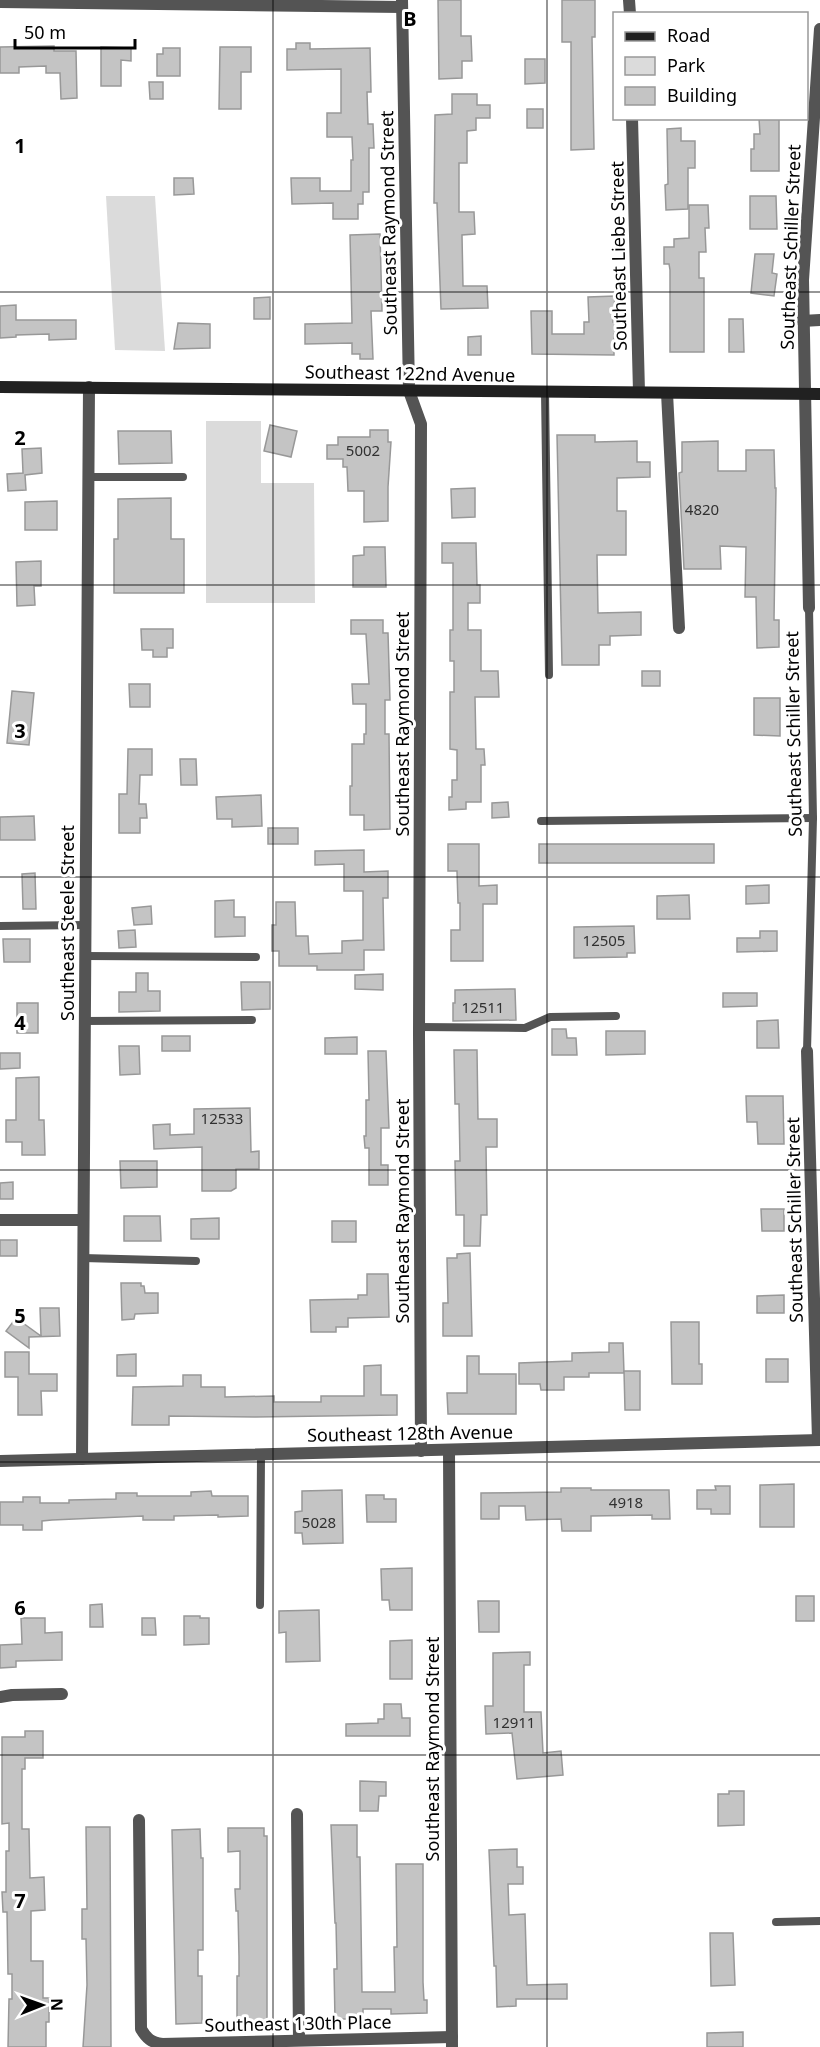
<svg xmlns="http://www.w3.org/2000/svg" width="820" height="2047" viewBox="0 0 820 2047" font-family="'Noto Sans',sans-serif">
<rect width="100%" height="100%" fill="#fff"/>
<g fill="#dbdbdb">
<path d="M106 196H155L165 351 115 350Z"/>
<path d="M206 421H261V483H314L315 603H206Z"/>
</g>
<g fill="#c4c4c4" stroke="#989898" stroke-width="1.5">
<path d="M438 0H461V36H471L472 61H462V78L439 79Z"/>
<path d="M562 0H595V37H592L594 149 571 150V42H562Z"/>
<path d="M296 43H310V49L370 48 371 92H367L368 124H373L374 148H369V192H363V204H358V219H333V203L292 204 291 178H320V191H351V160H353L352 137H327V113H341V69L287 70V49H296Z"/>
<path d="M54 46V51H76L77 98 61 99 60 73H46V66L19 67V73H0V47Z"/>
<path d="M101 47 131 48V61L121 60V86H101Z"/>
<path d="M220 47H251V72H241V109H219Z"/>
<path d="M163 48H180V76H157V54H163Z"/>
<path d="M525 59H545V83L525 84Z"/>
<path d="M149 82H163V99H150Z"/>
<path d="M452 94H477V105H490V118H476V130L467 131V163H459V212H474L475 234 462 235 463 286H487L488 308 441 309 437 203H434L435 115 452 114Z"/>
<rect x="527" y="109" width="16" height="19"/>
<path d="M759 118H779V171H751V149H754V134H760Z"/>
<path d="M681 128V141H695V168H688V209L666 210 665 185 668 184 667 129Z"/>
<path d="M174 178H193L194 194 174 195Z"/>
<path d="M750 196H776L777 229H750Z"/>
<path d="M689 205H708L709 228H705L706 252H699V278H704V352H670V270L669 264H664V247H674V239L689 238Z"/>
<path d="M380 234 382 311H371L373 359H360V354H352V343L305 344V324L352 323 350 235Z"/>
<path d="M755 254H774L772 273 777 274 774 296 751 293Z"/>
<path d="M615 296 613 322H620V334H614V355L532 354 531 311H552V334H584V322H589L588 297Z"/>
<path d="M270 297V319H254V298Z"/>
<path d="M16 305V320H76V339L49 340V334L16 335V337L0 338V306Z"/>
<path d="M729 319H743L744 352H729Z"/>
<path d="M178 323 210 324V348L174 349Z"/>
<path d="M481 336V355H468V337Z"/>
<path d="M270 425 297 431 291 457 264 451Z"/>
<path d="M370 430H388V442H391L388 487V521L364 522V491H348L347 467H343V459H327V445H338V437H370Z"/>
<path d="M118 431H171L172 463 119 464Z"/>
<path d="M557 435H595V442L637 441V462H650V477L617 478V511H626V555H597L598 613 641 612V635L610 636V645H599V665H562Z"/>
<path d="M718 441V471H746V450H774L775 488H776L774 620H779V647L757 648 756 597H745L746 547 720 546 721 569H684L679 473 682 472V442Z"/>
<path d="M41 448 42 473 25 475 26 490 8 491 7 474 23 473 22 449Z"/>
<path d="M475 488V517L452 518 451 489Z"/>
<path d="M171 498V539H184V593H114V539H118V499Z"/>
<path d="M57 501V530H25V502Z"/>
<path d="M442 543H476L477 585H480V603H468V630H481V671H498L499 697H475L476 749H484L485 765H481V802H466V809L449 810V797H452V780H457V750L450 749V692H454V661H450V630H453V563H442Z"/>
<path d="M364 547H385L386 587H353V556L364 555Z"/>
<path d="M41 561V586H34L35 605 17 606 16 562Z"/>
<path d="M351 620H383V633H388L390 700H385V734H389L390 829 364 830V815H350V786H352V744H364V734H366V704H353L352 684H369L366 634H351Z"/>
<path d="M141 629H173V648H167V657H153V650H142Z"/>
<rect x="642" y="671" width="18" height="15"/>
<path d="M129 684H150V707H130Z"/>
<path d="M12 691 34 693 29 745 7 743Z"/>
<path d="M754 698H780V736L754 735Z"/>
<path d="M128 749H152V775H140L139 804H146L147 818H140V833H119V794H127Z"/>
<path d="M180 759H196L197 785H181Z"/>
<path d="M261 795 262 826 232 827V819H217L216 797Z"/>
<path d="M508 802 509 817 492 818V803Z"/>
<path d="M34 816 35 840H0V817Z"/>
<rect x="268" y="828" width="30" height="16"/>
<path d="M448 844H479V886L497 885V904H483V961H451V930H460V903H458L457 871H448Z"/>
<rect x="539" y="844" width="175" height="19"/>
<path d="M364 850V872L388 871V898H383L384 950H364V970H317V966H279V951H272V925H276V902H295L296 936H308L309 954 342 953V941L363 940V891H344V864L315 865V851Z"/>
<path d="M35 873 36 909H23L22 874Z"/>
<path d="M769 885V903L746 904V886Z"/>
<path d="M689 895 690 919H657V896Z"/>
<path d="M234 900V917H245V936L215 937V901Z"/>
<path d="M151 906 152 924 134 925 132 908Z"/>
<path d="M634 926 635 953H627V957L574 958V927Z"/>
<path d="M135 930 136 947 119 948 118 931Z"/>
<path d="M760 931H777V951L737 952V938H760Z"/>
<path d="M3 939H30V962H4Z"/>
<path d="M136 973H148V991H160V1011L119 1012V992H136Z"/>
<path d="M383 974V990L355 989V975Z"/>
<path d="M241 982H270V1009L242 1010Z"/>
<path d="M515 989 516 1020 453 1021V1003H455V990Z"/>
<path d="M723 993H757V1006L723 1007Z"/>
<rect x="17" y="1003" width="21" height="30"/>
<path d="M778 1020 779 1048H757V1021Z"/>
<path d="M552 1029H566L567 1038H576L577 1055H552Z"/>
<path d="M606 1031H645V1054L606 1055Z"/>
<rect x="162" y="1036" width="28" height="15"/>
<path d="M357 1037V1054H325V1038Z"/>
<path d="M119 1046H139L140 1074 120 1075Z"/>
<path d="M454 1050H477L478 1119H497V1147H486L487 1215H481L480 1246H464V1215H456L455 1161H460L459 1104H455Z"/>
<path d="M368 1051H386L389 1128H381V1165H388V1185H369V1148H365L364 1136H366V1100H369Z"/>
<path d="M0 1053H20V1068L0 1069Z"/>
<path d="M39 1077V1120H44L45 1155H22V1142H6V1120H16V1078Z"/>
<path d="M746 1096H783L784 1144H758L757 1122H747Z"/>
<path d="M250 1108 251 1152 259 1151V1169H236V1188L231 1191H202V1147L154 1149 153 1125 170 1124V1135L194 1134V1109Z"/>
<path d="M120 1161H157V1187L121 1188Z"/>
<path d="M13 1182V1199H0V1183Z"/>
<path d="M761 1209H784V1231H762Z"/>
<path d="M124 1216H160L161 1241H124Z"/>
<path d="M219 1218V1239H191V1219Z"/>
<rect x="332" y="1221" width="24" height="21"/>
<rect x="0" y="1240" width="17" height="16"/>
<path d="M470 1253 472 1336H443V1303H448L447 1258H457V1254Z"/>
<path d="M367 1274H388L389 1317 348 1318V1327H336V1332H311L310 1300 358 1299V1295H367Z"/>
<path d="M121 1283H141V1286H144L145 1293H158V1313L135 1314 134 1319 122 1320Z"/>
<path d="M784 1295V1313H757V1296Z"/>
<path d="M40 1308H59L60 1336 29 1337V1348L6 1331 16 1318 41 1336Z"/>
<path d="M671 1322H699V1364H702V1384H672Z"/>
<path d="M609 1343H623L624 1373H589V1377H564V1390H541L540 1384H519V1363L572 1361V1353L609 1352Z"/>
<path d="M5 1352H29V1374H57V1391H41L42 1415H18V1377H5Z"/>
<path d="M136 1354V1376H117V1355Z"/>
<path d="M467 1356H479V1374H516V1414H448L447 1393H467Z"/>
<rect x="766" y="1359" width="22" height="23"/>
<path d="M381 1365V1395H397V1415L255 1417 169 1416V1425H132L133 1387 183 1386V1375H201V1387H225V1397L274 1396V1402H321V1396H364V1366Z"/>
<path d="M624 1371H640V1410H625Z"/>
<path d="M794 1484V1527H760V1485Z"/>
<path d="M715 1486H730V1514H711V1509H697V1490H716Z"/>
<path d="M561 1488H591V1490H669L670 1519H652V1515L591 1516V1531H562L561 1519 526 1520 525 1506H499V1519H481V1493L561 1492Z"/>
<path d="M342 1490 343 1543 303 1544 302 1533H295V1512L302 1511V1491Z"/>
<path d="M211 1491 212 1496H248V1516L218 1517V1515L174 1516V1520H143V1516L52 1520 42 1521V1530H23V1525H0V1502H23V1497H40V1503H69V1500L116 1499V1493H137V1496H191V1492Z"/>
<path d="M366 1495H384V1499H396V1522H367Z"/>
<path d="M412 1568V1610H390L389 1600H382L381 1569Z"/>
<rect x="796" y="1596" width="18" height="25"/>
<path d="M478 1601H499V1632H479Z"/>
<path d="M102 1604 103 1627H90V1605Z"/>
<path d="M319 1610 320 1661 286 1662V1632L279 1633V1611Z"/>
<path d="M184 1616H200V1618H209V1644L184 1645Z"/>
<path d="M21 1618H45V1633L62 1632V1660L16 1661V1667L0 1668V1645L22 1644Z"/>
<path d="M142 1618H155L156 1635H142Z"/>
<path d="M412 1640V1679H390V1641Z"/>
<path d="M530 1652V1665H524V1712H541L543 1753 561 1751 563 1775 517 1779 512 1733 486 1734 485 1706H493V1653Z"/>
<path d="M384 1704H401L402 1718H410V1736H346V1724L378 1723V1719H384Z"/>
<path d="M25 1731H43V1758H25V1769H22V1829H29L30 1878 44 1877 45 1910 31 1911V1961H43V1998H49V2022H46V2047H8L9 1999H12V1974H8L7 1912H3L2 1892H6V1851H9V1823L2 1824V1737H25Z"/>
<path d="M360 1781 386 1782V1796H379L378 1811H360Z"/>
<path d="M729 1791H744V1825L718 1826V1794H729Z"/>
<path d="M331 1825H357V1857H360L362 1992H395L394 1947H397L396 1864H423V1982L424 2000H427V2013L391 2014V2009H363V2019H335L334 1969H337L336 1923H335Z"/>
<path d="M86 1827H110L111 2047H83L87 1985 86 1939H82V1909H87Z"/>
<path d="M228 1828H264V1836H267V2022H237V1976H239V1957L238 1911H236L235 1889H240V1851L228 1852Z"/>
<path d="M200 1829 201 1858H203V1950H198V1976H202V2023L176 2024 172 1830Z"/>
<path d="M517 1849V1867H523V1884H508L509 1915 525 1914 527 1985 567 1984V1999H516V2006L497 2007 496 1966H494L489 1850Z"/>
<path d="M710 1933H733L735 1985 711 1986Z"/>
<path d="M743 2032V2047H707V2033Z"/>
</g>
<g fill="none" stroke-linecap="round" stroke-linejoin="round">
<g stroke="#545454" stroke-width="8">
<path d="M545 392 549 675"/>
<path d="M88 477H183"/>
<path d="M541 821 813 818"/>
<path d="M0 926 85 925"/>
<path d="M84 956 256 957"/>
<path d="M84 1021 252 1020"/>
<path d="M419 1027 525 1028 550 1017 616 1016"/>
<path d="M807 1051 813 818 809 608"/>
<path d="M83 1258 196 1261"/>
<path d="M260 1605 261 1455"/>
<path d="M776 1922 820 1921"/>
</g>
<g stroke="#545454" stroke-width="12">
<path d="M402 0 409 391 421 424 419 1034 421 1451"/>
<path d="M629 0 630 14"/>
<path d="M0 2 402 7"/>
<path d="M632 118 639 392"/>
<path d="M802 321 820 320"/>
<path d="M667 393 679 628"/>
<path d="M809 608 803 280 820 29"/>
<path d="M807 1051 818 1440"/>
<path d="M0 1220H83"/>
<path d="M449 1451 452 2047"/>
<path d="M82 1459 89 387"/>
<path d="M0 1461 820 1440"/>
<path d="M0 1697 12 1695 62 1694"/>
<path d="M297 1814 299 2040"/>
<path d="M139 1820 141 2029C147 2039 151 2042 162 2044L452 2037"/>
</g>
<path stroke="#212121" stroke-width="12" d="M0 387 820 394"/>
</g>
<path fill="none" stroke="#000" stroke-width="1.5" stroke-opacity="0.55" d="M273 0V2047M547 0V2047M0 292H820M0 585H820M0 877H820M0 1170H820M0 1462H820M0 1755H820"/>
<g text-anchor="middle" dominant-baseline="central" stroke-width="6" stroke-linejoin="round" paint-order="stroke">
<g font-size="15" fill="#313131">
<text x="363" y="450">5002</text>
<text x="702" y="509">4820</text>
<text x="604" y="940">12505</text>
<text x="483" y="1007">12511</text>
<text x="222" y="1118">12533</text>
<text x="626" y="1502">4918</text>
<text x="319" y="1522">5028</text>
<text x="514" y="1722">12911</text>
</g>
<g font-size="18" fill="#000" stroke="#fff">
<text transform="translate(388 223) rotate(-91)">Southeast Raymond Street</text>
<text transform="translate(790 247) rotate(-88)">Southeast Schiller Street</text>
<text transform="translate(618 256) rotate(-91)">Southeast Liebe Street</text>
<text transform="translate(410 373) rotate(1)">Southeast 122nd Avenue</text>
<text transform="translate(402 724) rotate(-90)">Southeast Raymond Street</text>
<text transform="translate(793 734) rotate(-91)">Southeast Schiller Street</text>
<text transform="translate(67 923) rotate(-90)">Southeast Steele Street</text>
<text transform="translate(402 1211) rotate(-90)">Southeast Raymond Street</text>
<text transform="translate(794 1220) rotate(-91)">Southeast Schiller Street</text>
<text transform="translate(410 1433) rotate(-1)">Southeast 128th Avenue</text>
<text transform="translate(432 1749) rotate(-90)">Southeast Raymond Street</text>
<text transform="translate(298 2023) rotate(-1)">Southeast 130th Place</text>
</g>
</g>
<g font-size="20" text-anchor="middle" font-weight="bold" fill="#000" stroke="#fff" stroke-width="6" stroke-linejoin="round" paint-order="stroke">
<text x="410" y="26">B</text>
<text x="20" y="153">1</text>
<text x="20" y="445">2</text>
<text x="20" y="738">3</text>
<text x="20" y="1030">4</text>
<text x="20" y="1323">5</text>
<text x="20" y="1615">6</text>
<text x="20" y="1908">7</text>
</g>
<rect x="613" y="12" width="195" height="108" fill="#ffffff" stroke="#999999" stroke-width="1.5"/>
<rect x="625" y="32" width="30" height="9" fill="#212121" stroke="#999999" stroke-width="1.5"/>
<text x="667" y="42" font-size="18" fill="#000000">Road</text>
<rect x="625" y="57" width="30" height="18" fill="#dbdbdb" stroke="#999999" stroke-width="1.5"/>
<text x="667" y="72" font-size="18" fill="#000000">Park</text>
<rect x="625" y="87" width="30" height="18" fill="#c4c4c4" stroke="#999999" stroke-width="1.5"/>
<text x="667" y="102" font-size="18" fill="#000000">Building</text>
<g transform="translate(42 2005) rotate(89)" stroke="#ffffff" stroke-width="4.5" paint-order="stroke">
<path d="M0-4.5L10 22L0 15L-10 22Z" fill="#000000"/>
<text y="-9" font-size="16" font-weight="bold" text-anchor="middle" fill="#000000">N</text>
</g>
<path d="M15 39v9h120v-9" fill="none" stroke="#000000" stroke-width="3"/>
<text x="24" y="39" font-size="18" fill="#000000" stroke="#ffffff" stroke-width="4.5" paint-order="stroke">50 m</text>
</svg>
